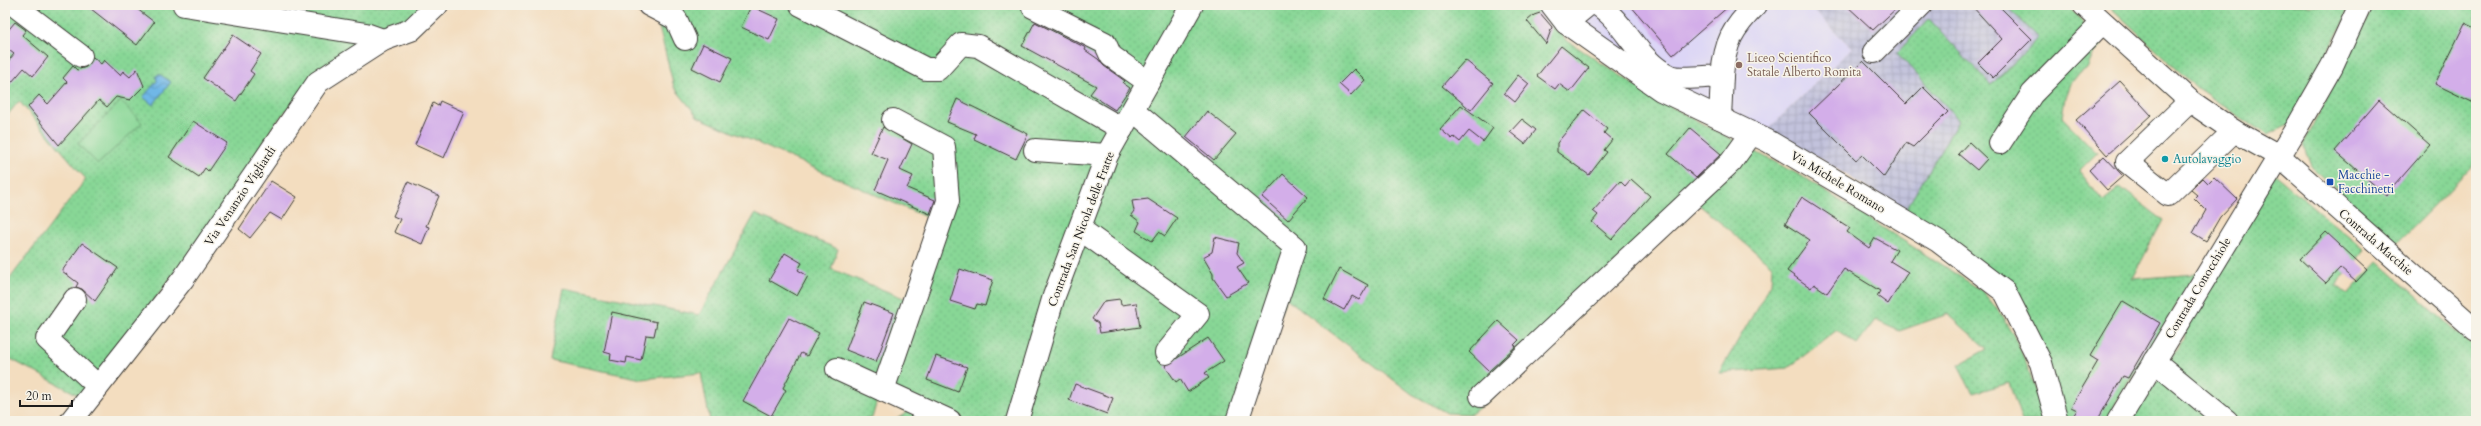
<svg xmlns="http://www.w3.org/2000/svg" width="2481" height="426" viewBox="0 0 2481 426" font-family="Cardo,serif">
<defs>
<pattern id="industrial-grid" width="8" height="8" patternUnits="userSpaceOnUse"><rect width="8" height="8" fill="#c2c2dc"/><path d="M0 4h8M4 0v8" fill="none" stroke="#a6a6bc"/></pattern>
<pattern id="grass-dots" width="8" height="8" patternUnits="userSpaceOnUse"><rect width="8" height="8" fill="#88d796"/><path d="M2 2h.1M6 6h.1" fill="none" stroke="#75b881" stroke-width="1.8" stroke-linecap="round"/></pattern>
<pattern id="water-waves" width="16" height="10" patternUnits="userSpaceOnUse"><rect width="16" height="10" fill="#70b7e7"/><path d="M0 5q4-4 8 0t8 0" fill="none" stroke="#5b94ba"/></pattern>
</defs>
<rect width="100%" height="100%" fill="#f7f3e8"/>
<filter id="ink" filterUnits="userSpaceOnUse"><feTurbulence type="fractalNoise" baseFrequency=".025" numOctaves="2"/><feDisplacementMap in="SourceGraphic" scale="8" xChannelSelector="R" yChannelSelector="G"/><feConvolveMatrix kernelMatrix="1 2 1 2 8 2 1 2 1" color-interpolation-filters="sRGB"/></filter>
<filter id="wash" filterUnits="userSpaceOnUse"><feTurbulence type="fractalNoise" baseFrequency=".012" numOctaves="4" result="noise"/><feDisplacementMap in="SourceGraphic" scale="16" xChannelSelector="R" yChannelSelector="G"/><feGaussianBlur stdDeviation="0.9" result="paint"/><feColorMatrix in="noise" values="0 0 0 0 0 0 0 0 0 0 0 0 0 0 0 0 0 1.4 0 .05"/><feComposite in="paint" operator="in"/></filter>
<g filter="url(#wash)">
<rect width="100%" height="100%" fill="#f3ddbf"/>
<path fill="#dcd6f6" d="M1562 5H1808L1852 48 1764 133 1668 82 1581 24Z"/>
<path fill="url(#industrial-grid)" d="M1808 5H2005L2039 38 1991 85 1929 19 1897 53 1959 120 1905 211 1820 159 1764 133 1852 48Z"/>
<g fill="url(#grass-dots)" stroke="#527a59">
<path d="M5 5H427L412 18 380 30 352 45 302 91 272 128 230 199 82 397 5 356V285L86 179 19 101 5 118Z"/>
<path d="M632 5H1535L1566 40 1658 100 1803 177 1981 290C2018 330 2030 370 2044 421H2022L2009 383 1973 393 1958 365 1987 349 1948 314 1899 331 1875 320 1857 344 1837 330 1788 368 1719 373 1771 284 1772 266 1698 204 1488 401 1471 414 1447 413 1412 394 1286 298 1243 414 1251 421H893L908 412 878 397 872 418 855 421H710L701 373 642 379 550 360 564 288 699 315 755 214 838 249 831 269 906 299 935 221 698 117 674 87 657 19Z"/>
<path d="M2005 5H2068L2102 45 2093 55 2087 69 2071 81 2065 97 2062 117 2097 153 2079 171 2103 201 2120 187 2163 220 2132 279 2196 274 2113 408 2132 419 2183 340 2185 331 2273 173 2364 250 2335 286 2349 294 2378 262 2476 349V421H2062L2048 364 2024 302 1905 211 1959 120 1897 53 1929 19 1991 85 2039 38Z"/>
<path d="M2108 5H2349L2344 21 2289 125 2267 135 2197 88Z"/>
<path d="M2374 5H2476V163L2397 243 2311 166 2303 145Z"/>
</g>
<path fill="#88d796" stroke="#527a59" d="M121 101 142 123 98 164 78 144Z"/>
<path fill="url(#water-waves)" stroke="#466a82" d="M159 74 171 82 153 105 143 97 157 81 156 76Z"/>
<g id="blocks">
<g fill="#d3aee9">
<path d="M86 5H132L154 22 137 45Z"/>
<path d="M1630 5H1730L1673 55Z"/>
<path d="M1846 5H1900L1873 30Z"/>
<path d="M1971 5H1998L2032 39 1993 78 1978 63 2002 39Z"/>
<path d="M751 6 779 19 769 40 741 27Z"/>
<path d="M1540 13 1552 27 1546 44 1527 21 1534 15Z"/>
<path d="M15 22 26 30 22 35 48 57 33 76 24 68 5 90V65L14 54 5 47V34Z"/>
<path d="M1035 22 1086 48 1085 50 1098 59 1104 66 1125 81 1123 83 1130 88 1115 110 1090 94 1096 86 1022 46Z"/>
<path d="M2465 23 2476 28V104L2435 84Z"/>
<path d="M233 35 261 54 250 71 254 74 236 101 203 78Z"/>
<path d="M703 44 732 58 720 82 692 68Z"/>
<path d="M1561 46 1589 68 1570 92 1559 84 1555 89 1537 76Z"/>
<path d="M93 57 101 64 104 60 120 75 123 71 130 77 137 69 144 86 130 100 116 97 107 107 99 100 59 145 28 107 39 95 48 104 67 82 63 78 73 66 77 70 86 67Z"/>
<path d="M1465 60 1493 83 1471 110 1442 86Z"/>
<path d="M1863 61 1906 104 1923 87 1948 112 1913 147 1906 143 1884 177 1862 155 1856 160 1809 113Z"/>
<path d="M1354 69 1365 80 1351 95 1339 84Z"/>
<path d="M1518 75 1529 84 1515 102 1504 93Z"/>
<path d="M2120 81 2151 115 2107 155 2076 120Z"/>
<path d="M957 99 1028 134 1016 159 974 139 976 134 947 122Z"/>
<path d="M2379 100 2430 145 2386 195 2335 151Z"/>
<path d="M440 101 464 112 444 158 415 145 433 103 438 106Z"/>
<path d="M1461 105 1493 128 1483 142 1469 131 1460 142 1454 137 1452 139 1440 129Z"/>
<path d="M1584 110 1607 129 1604 133 1612 140 1604 150 1607 152 1589 175 1557 152V143Z"/>
<path d="M1207 111 1236 134 1214 160 1186 137Z"/>
<path d="M1522 119 1536 130 1525 144 1510 132Z"/>
<path d="M193 121 227 143 208 171 205 168 199 177 169 157Z"/>
<path d="M883 127 912 144 900 170 913 176 907 188 935 200 930 214 875 190 888 160 871 153Z"/>
<path d="M1690 128 1721 154 1696 178 1668 154Z"/>
<path d="M1969 142 1987 159 1977 170 1958 154Z"/>
<path d="M2104 156 2123 176 2107 190 2089 170Z"/>
<path d="M1283 174 1308 197 1288 220 1262 197Z"/>
<path d="M2214 177 2237 199 2220 217 2206 241 2193 233 2206 210 2194 198 2197 195 2191 190 2203 178 2208 183Z"/>
<path d="M1631 179 1650 196 1612 239 1592 222 1598 215 1593 211 1620 181 1625 186Z"/>
<path d="M271 181 297 197 282 220 270 213 250 238 239 229Z"/>
<path d="M408 182 439 196 426 226 429 227 422 244 394 232 400 219 393 216Z"/>
<path d="M1802 197 1850 228 1847 232 1869 248 1875 238 1897 250 1890 261 1908 272 1888 304 1877 296 1880 291 1844 269 1827 293 1814 284 1811 288 1787 271 1810 240 1785 224Z"/>
<path d="M1148 199 1177 218 1165 236 1159 232 1152 241 1136 231 1140 222 1131 215 1134 211 1132 201Z"/>
<path d="M2326 232 2367 270 2356 282 2340 268 2326 283 2300 259Z"/>
<path d="M1215 237 1239 243 1237 253 1244 263 1237 267 1248 283 1226 296 1213 278V274L1203 257 1212 252Z"/>
<path d="M82 243 118 268 95 301 82 289 76 287 78 283 62 271Z"/>
<path d="M785 253 802 263 798 270 808 276 797 296 769 280Z"/>
<path d="M960 269 993 280 985 306 977 304 975 309 950 301Z"/>
<path d="M1339 269 1368 285 1359 300 1352 296 1344 310 1324 299Z"/>
<path d="M1120 299 1121 305 1136 303 1140 327 1100 333 1098 323 1092 319 1104 301Z"/>
<path d="M2123 301 2160 323 2128 378 2123 376 2097 421H2070L2077 410 2071 407 2098 361 2090 356Z"/>
<path d="M864 302 894 313 876 362 846 350Z"/>
<path d="M612 312 657 322 654 336 646 335 641 360 627 357 626 363 610 360 611 354 604 352Z"/>
<path d="M789 318 819 333 807 356 801 353 783 388 786 390 771 416 743 401Z"/>
<path d="M1498 321 1519 340 1514 345 1516 346 1489 371 1469 352Z"/>
<path d="M1208 338 1224 361 1205 373 1209 378 1188 392 1180 379 1176 382 1165 366Z"/>
<path d="M936 356 967 367 958 392 927 380Z"/>
<path d="M1075 384 1113 398 1107 414 1069 400Z"/>
</g>
</g>
</g>
<g filter="url(#ink)">
<use href="#blocks" fill-opacity="0" stroke="#3c3934" stroke-width="1"/>
<g fill="none" stroke-linecap="round" stroke-linejoin="round">
<g stroke="#3c3934" stroke-width="24">
<g id="minor">
<path d="M14 5 81 56"/>
<path d="M184 5 366 34 383 40"/>
<path d="M649 5 676 19 685 39"/>
<path d="M801 5 926 69H938L961 44 978 46 1122 129"/>
<path d="M1552 5 1566 23 1661 90 1768 141 1938 241 2005 292 2041 363 2057 421"/>
<path d="M1598 5C1626 23 1638 62 1670 76 1679 80 1711 76 1722 76 1725 42 1732 29 1756 5"/>
<path d="M2084 5 2190 101 2234 131 2279 156 2476 330"/>
<path d="M1033 7 1105 43 1111 56 1148 82"/>
<path d="M1566 23 1588 5"/>
<path d="M1874 52 1921 5"/>
<path d="M2190 101 2127 162 2168 195 2234 131"/>
<path d="M1133 110 1295 247 1237 421"/>
<path d="M1720 118 1722 76"/>
<path d="M2000 143 2032 94 2102 23"/>
<path d="M1035 150 1107 155"/>
<path d="M1080 229 1198 314 1166 353"/>
<path d="M75 299 47 339 98 386"/>
<path d="M2154 361 2227 421"/>
<path d="M837 369 950 421"/>
<path d="M883 390 948 201 944 147 893 120"/>
<path d="M1481 396 1731 162 1752 133"/>
<path d="M71 421 183 279 318 82 383 40 411 30 437 5"/>
<path d="M1017 421 1054 296 1107 155 1192 5"/>
<path d="M2118 421 2297 127 2332 66 2360 5"/>
</g>
</g>
<use href="#minor" stroke="#fff" stroke-width="22"/>
</g>
</g>
<circle fill="#8d6e63" stroke="#f7f3e8" stroke-width="1.5" cx="1739" cy="65" r="4"/>
<circle fill="#0f9aa8" stroke="#f7f3e8" stroke-width="1.5" cx="2165" cy="159" r="4"/>
<rect fill="#1a4fb4" stroke="#f7f3e8" stroke-width="1.5" x="2326" y="178" width="8" height="8" rx="2"/>
<g text-anchor="middle" dominant-baseline="central" stroke-width="3" stroke-linejoin="round" paint-order="stroke">
<g font-size="12" fill="#785e54" stroke="#f7f3e8" text-anchor="start">
<text x="1747" y="58">Liceo Scientifico<tspan x="1747" dy="14">Statale Alberto Romita</tspan></text>
</g>
<g font-size="12" fill="#0d838f" stroke="#f7f3e8" text-anchor="start">
<text x="2173" y="159">Autolavaggio</text>
</g>
<g font-size="12" fill="#164399" stroke="#f7f3e8" text-anchor="start">
<text x="2338" y="175">Macchie -<tspan x="2338" dy="14">Facchinetti</tspan></text>
</g>
<g font-size="12" fill="#1c1c1c" stroke="#f7f3e8">
<text transform="translate(1838 182) rotate(31)">Via Michele Romano</text>
<text transform="translate(240 196) rotate(-56)">Via Venanzio Vigliardi</text>
<text transform="translate(1081 229) rotate(-69)">Contrada San Nicola delle Fratte</text>
<text transform="translate(2376 242) rotate(41)">Contrada Macchie</text>
<text transform="translate(2198 288) rotate(-59)">Contrada Conocchiole</text>
</g>
</g>
<rect width="2481" height="426" fill="none" stroke="#f7f3e8" stroke-width="20"/>
<path d="M20 400v6h52v-6" fill="none" stroke="#1c1c1c" stroke-width="2"/>
<text x="26" y="400" font-size="12" fill="#1c1c1c" stroke="#f7f3e8" stroke-width="3" paint-order="stroke">20 m</text>
</svg>
